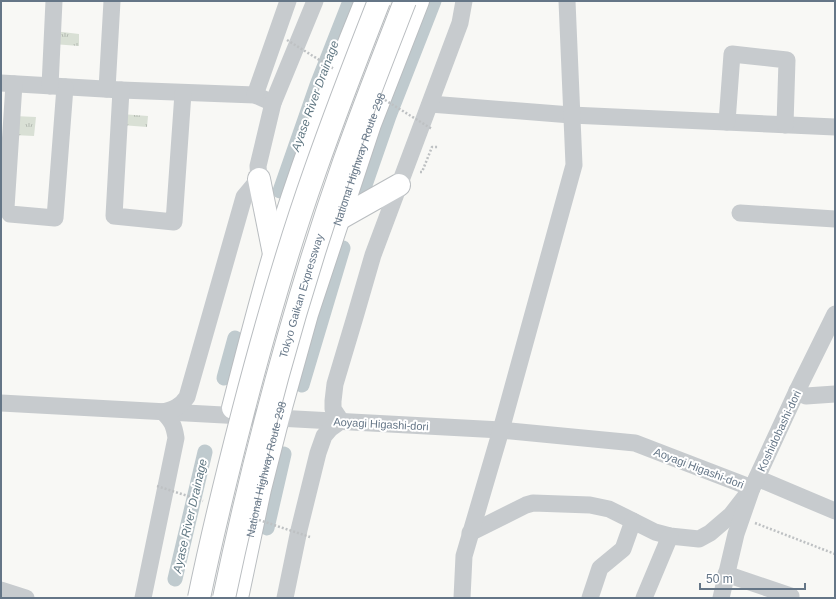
<svg xmlns="http://www.w3.org/2000/svg" width="836" height="599" viewBox="0 0 836 599" font-family="Helvetica,sans-serif">
<defs>
<pattern id="grass-tufts" width="24" height="20" patternUnits="userSpaceOnUse"><rect width="24" height="20" fill="#d9e0d5"/><path d="M3 7l-1-3M5 7V3M7 7l1-3M15 17l-1-3M17 17v-4M19 17l1-3" fill="none" stroke="#b4bab2"/></pattern>
</defs>
<rect width="100%" height="100%" fill="#f8f8f5"/>
<g fill="url(#grass-tufts)">
<path d="M54 31 79 34V46L53 44Z"/>
<path d="M121 114 148 116 147 127 121 125Z"/>
<path d="M14 116 36 117 34 136 13 135Z"/>
</g>
<g fill="none" stroke-linecap="round" stroke-linejoin="round">
<g stroke="#bfcace" stroke-width="15">
<path d="M364 188 389 116 434 1"/>
<path d="M280 191 317 85 350 1"/>
<path d="M224 378 235 338"/>
<path d="M302 385 343 248"/>
<path d="M267 528 284 454"/>
<path d="M175 579 205 452"/>
</g>
<g stroke="#b9bdc0" stroke-width="24">
<g id="highway">
<path d="M259 179 274 254"/>
<path d="M337 220 399 185"/>
<path d="M233 408C246 357 259 306 274 255 300 169 332 84 366 1"/>
<path id="s1" d="M237 598 260 489 278 418 307 314 370 124 418 1"/>
</g>
</g>
<g stroke="#bec1c3" stroke-width="2.5" stroke-dasharray="2 2" stroke-linecap="butt">
<path d="M420 172H422L432 147H438"/>
<path d="M755 523 835 554"/>
</g>
<g stroke="#c7cbce" stroke-width="17">
<path d="M1 83 121 90 255 95 273 103"/>
<path d="M14 84 6 208 10 214 55 218 65 87"/>
<path d="M50 86 54 1"/>
<path d="M107 89 112 1"/>
<path d="M121 90 114 216 174 222 183 93"/>
<path d="M255 95 288 1"/>
<path d="M430 104 571 115 835 127"/>
<path d="M727 122 732 54 787 60 785 125"/>
<path d="M740 213 835 219"/>
<path d="M797 391 806 396 835 394"/>
<path d="M1 403 501 430 635 443 752 488"/>
<path d="M757 478 835 511"/>
<path d="M470 533 526 505 533 503 590 505 609 509 655 532 670 536 699 539 710 533 731 515 752 488"/>
<path d="M726 574 791 596"/>
<path d="M1 590 26 598"/>
<path d="M143 598 176 438C174 425 172 421 163 412 174 409 180 407 187 397L244 197 259 179 258 166 273 103 315 1"/>
<path d="M285 598 299 530 318 453 324 436 330 429 341 421 333 409V401L335 384 355 317 373 255 460 23 464 1"/>
<path d="M462 598 464 556 501 430 574 165 567 1"/>
<path d="M590 598 600 568 623 549 633 521"/>
<path d="M644 598 670 536"/>
<path d="M721 598 736 534 752 488 797 391 835 314"/>
</g>
<use href="#highway" stroke="#fff" stroke-width="22"/>
<g stroke="#b9bdc0" stroke-width="24" stroke-linecap="butt">
<g id="highway-bridge">
<path d="M199 598C212 535 227 474 243 412 264 331 287 250 315 171 335 114 357 57 379 1"/>
<path id="s2" d="M224 598C255 451 294 305 344 162 363 108 384 55 405 1"/>
</g>
</g>
<g stroke="#bec1c3" stroke-width="2.5" stroke-dasharray="2 2" stroke-linecap="butt">
<path d="M287 40 334 69"/>
<path d="M385 100 432 129"/>
<path d="M157 486 203 501"/>
<path d="M259 520 310 537"/>
</g>
<use href="#highway-bridge" stroke="#fff" stroke-width="22"/>
</g>
<g text-anchor="middle" dominant-baseline="central" stroke-width="4" stroke-linejoin="round" paint-order="stroke">
<g font-size="11" fill="#657687" stroke="#fff">
<text stroke="none"><textPath href="#s1" startOffset="456">National Highway Route 298</textPath></text>
<text stroke="none"><textPath href="#s2" startOffset="312">Tokyo Gaikan Expressway</textPath></text>
<text transform="translate(381 424) rotate(3)">Aoyagi Higashi-dori</text>
<text transform="translate(779 431) rotate(-65)">Koshidobashi-dori</text>
<text transform="translate(699 468) rotate(21)">Aoyagi Higashi-dori</text>
<text stroke="none"><textPath href="#s1" startOffset="132">National Highway Route 298</textPath></text>
</g>
<g font-size="12" font-style="italic" fill="#617883" stroke="#fff">
<text transform="translate(315 96) rotate(-70)">Ayase River Drainage</text>
<text transform="translate(190 516) rotate(-77)">Ayase River Drainage</text>
</g>
</g>
<rect width="836" height="599" fill="none" stroke="#657687" stroke-width="4"/>
<path d="M700 583v6h105v-6" fill="none" stroke="#657687" stroke-width="2"/>
<text x="706" y="583" font-size="12" fill="#657687" stroke="#ffffff" stroke-width="3" paint-order="stroke">50 m</text>
</svg>
